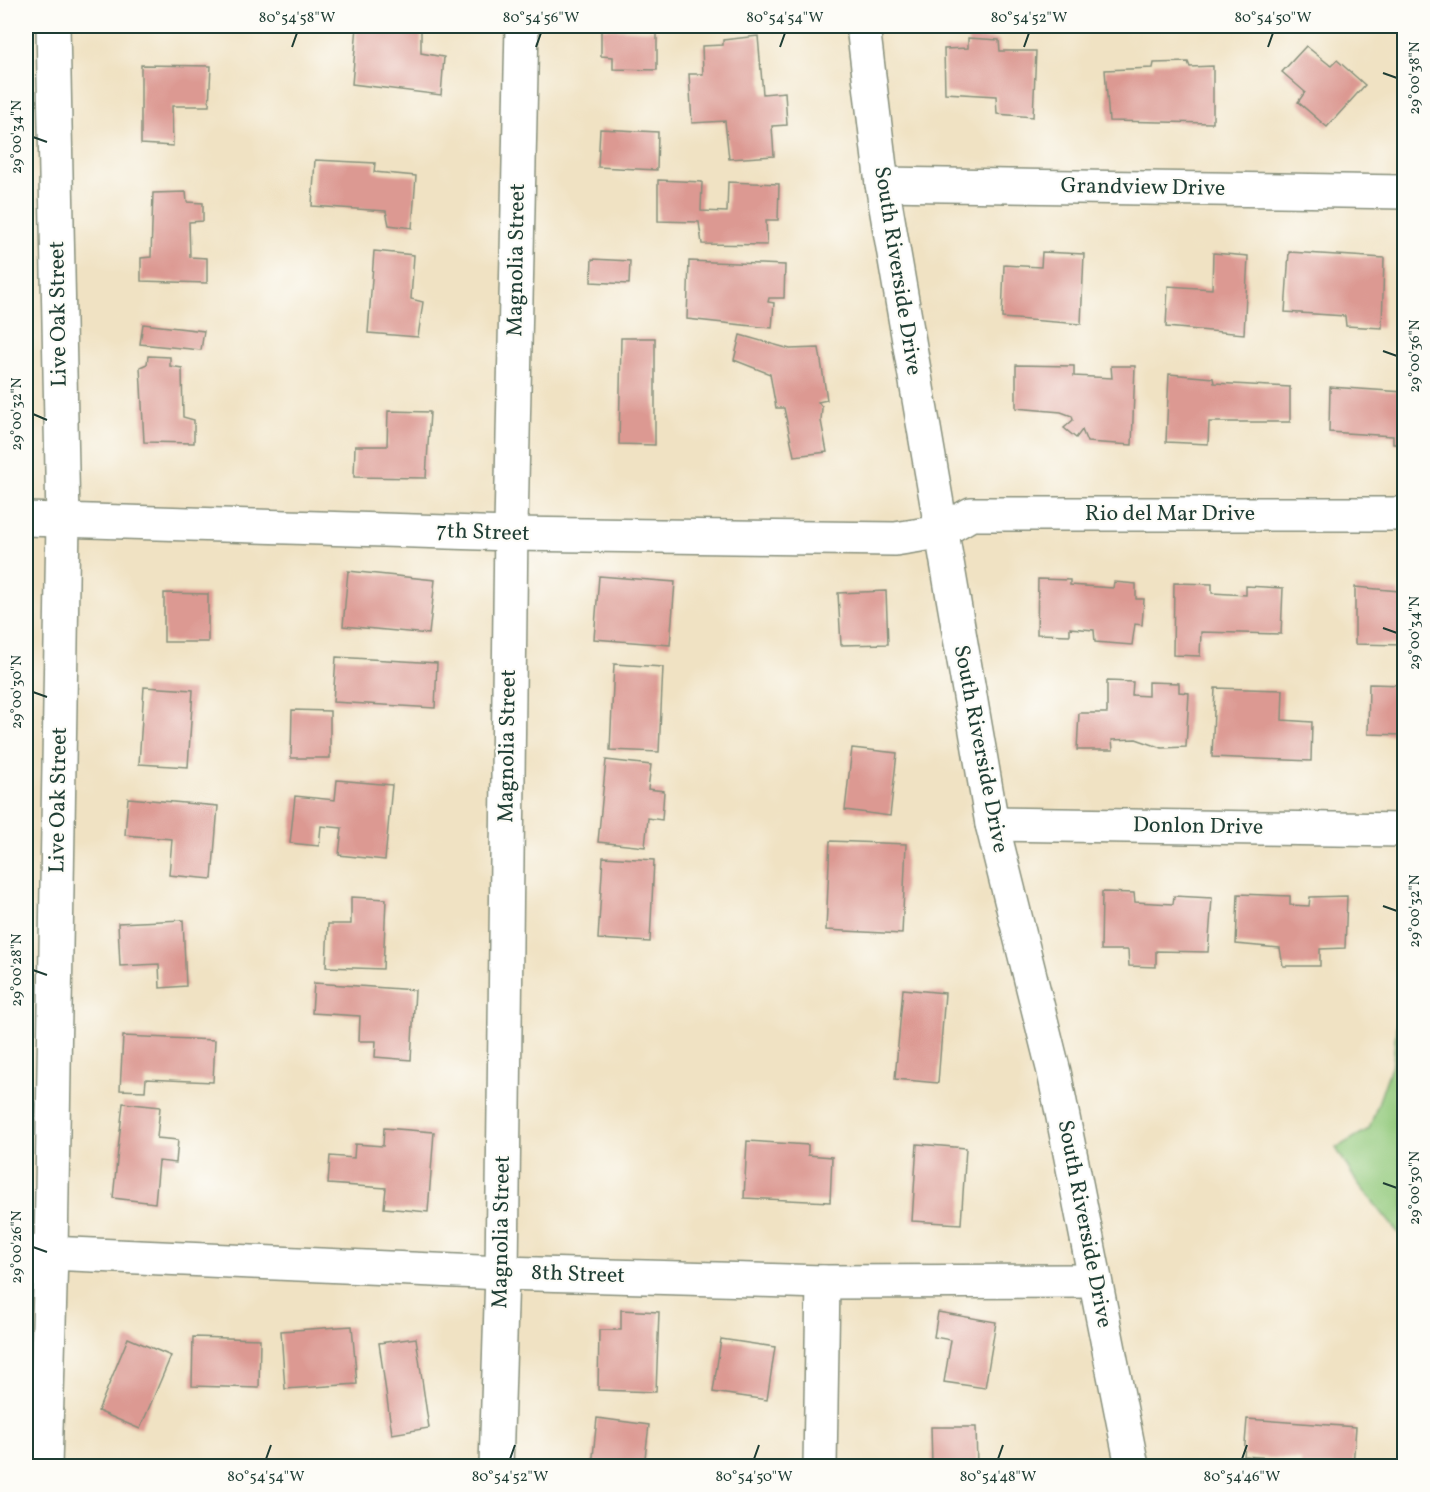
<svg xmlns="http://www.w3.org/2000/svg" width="1430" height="1492" viewBox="0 0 1430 1492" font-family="Vollkorn,serif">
<rect width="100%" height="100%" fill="#fdfcf7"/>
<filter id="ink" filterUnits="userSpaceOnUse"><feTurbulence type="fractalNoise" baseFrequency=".0167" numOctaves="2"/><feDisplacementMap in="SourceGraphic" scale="12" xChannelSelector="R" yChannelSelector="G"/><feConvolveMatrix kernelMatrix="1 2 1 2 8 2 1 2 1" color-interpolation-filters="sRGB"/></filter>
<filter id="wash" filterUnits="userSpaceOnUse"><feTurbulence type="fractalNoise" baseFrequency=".008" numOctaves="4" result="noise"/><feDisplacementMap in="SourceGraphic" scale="24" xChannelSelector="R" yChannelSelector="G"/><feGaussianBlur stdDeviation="1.35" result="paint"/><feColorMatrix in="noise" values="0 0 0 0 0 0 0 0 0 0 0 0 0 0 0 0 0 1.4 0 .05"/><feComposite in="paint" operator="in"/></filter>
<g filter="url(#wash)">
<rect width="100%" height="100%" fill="#f0e2c3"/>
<path fill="#92c97c" stroke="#588358" stroke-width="1.5" d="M1404 1010V1240L1356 1181 1336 1148 1369 1129 1393 1061 1398 1012Z"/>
<g id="blocks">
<g fill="#dc9992">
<path d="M357 26H421V53L444 57 441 95 352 84Z"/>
<path d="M601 28 657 31V70L613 69V57L601 56Z"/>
<path d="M758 36 763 94 785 92 787 125 772 126 774 156 729 159 725 121 692 123 689 74H703L702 46 723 45V40Z"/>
<path d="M968 38 999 40 1000 51H1036L1033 117 997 114 996 96 945 93 944 49 968 48Z"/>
<path d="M1306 46 1331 66 1337 60 1365 85 1327 127 1298 102 1305 92 1282 72Z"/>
<path d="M1188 62 1190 67 1213 66V123L1109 121 1105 70 1153 68 1154 63Z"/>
<path d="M141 65 211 66 209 106H172L173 146 141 144Z"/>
<path d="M600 129 658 132 657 170 598 167Z"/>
<path d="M315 160 375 163 374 172 416 176 412 228 389 225 386 211 312 206Z"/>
<path d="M658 180 702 182 701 211 727 212 728 182 779 184 778 220H766L767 245 702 244 699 222 658 221Z"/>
<path d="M186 192 187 202 203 203V221L189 222 190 257 207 258V283L141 281V258L151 257 153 193Z"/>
<path d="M374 251 414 255 411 299 423 302 418 337 368 333Z"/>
<path d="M1042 252 1084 254 1081 324 1002 318 1004 265 1041 267Z"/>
<path d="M1289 252 1384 258 1382 328 1346 326 1345 316 1285 312Z"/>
<path d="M1213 253 1248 256 1244 334 1166 327 1168 286 1212 289Z"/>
<path d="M592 259 630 261 629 284 591 282Z"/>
<path d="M689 261 785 265 784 298H769L768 302 774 303 772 328 687 319Z"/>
<path d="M143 324 204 331 201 350 140 344Z"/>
<path d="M740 335 790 349 819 348 827 400 818 402 822 407 821 421 827 452 794 456 784 408H776L770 374 734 360Z"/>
<path d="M621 338H655V445L619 444Z"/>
<path d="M148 356 170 357V366L182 368 183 417 194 420V443L144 442 140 367 147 364Z"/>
<path d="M1016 365 1074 366V376L1112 378 1111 366H1135L1132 445 1087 442 1082 430 1076 438 1064 428 1073 420 1072 416 1061 412 1016 408Z"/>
<path d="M1169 374 1213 378 1214 383 1290 387V422H1209L1208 444 1166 442Z"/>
<path d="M1330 387 1404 392V444H1393V436L1329 432Z"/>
<path d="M388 411 430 412 426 478 354 477 355 446H387Z"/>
<path d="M348 571 435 580 429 634 343 626Z"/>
<path d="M599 576 675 582 670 645 594 639Z"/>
<path d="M1038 579 1070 580V585L1113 588 1114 582 1136 584V599H1144L1142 625 1135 624 1132 645 1095 642 1094 630 1070 628V635L1037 634Z"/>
<path d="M1174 583 1212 584V593L1246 595V586L1283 588 1281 634 1201 632 1200 656 1173 655Z"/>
<path d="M1355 587 1399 591V596L1404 597V645L1355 644Z"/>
<path d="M886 591 888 644 841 645 838 593Z"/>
<path d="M164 593 208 594V642H164Z"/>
<path d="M336 657 437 663 435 708 333 702Z"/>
<path d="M614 664 663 667 659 752 610 750Z"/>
<path d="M1107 681 1133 682 1132 695 1148 696V682L1179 683V692L1189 693 1186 747 1162 748 1136 739 1112 740 1113 750H1077L1079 713H1107Z"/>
<path d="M1369 684 1404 685V735L1368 734Z"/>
<path d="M144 687 193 690 188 767 139 764Z"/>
<path d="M1215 688 1283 690 1282 720 1312 722 1311 761 1212 757Z"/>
<path d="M292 710 330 711V758H291Z"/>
<path d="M852 748 897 753 890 816 845 810Z"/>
<path d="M606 760 651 765 648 789 664 791 662 820 648 818 645 847 598 842Z"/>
<path d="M337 780 392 785 385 860 339 855 342 828 321 826 319 846 290 843 295 796 335 800Z"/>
<path d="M128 798 218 806 212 879 169 875 172 839 125 835Z"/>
<path d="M830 841 906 844 902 934 826 930Z"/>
<path d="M603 857 654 860 650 942 598 939Z"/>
<path d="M1102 892 1134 893 1135 902 1173 904 1174 896 1212 898 1208 952 1156 951V967L1129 966 1128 950H1101Z"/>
<path d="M1238 894 1290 896V905L1309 906 1310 897 1347 896 1345 948 1320 949V966H1283L1280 948 1236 944Z"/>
<path d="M351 897 386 899 383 969 326 967 328 924H351Z"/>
<path d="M183 920 186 986 160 988 159 964 120 966 118 923Z"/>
<path d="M314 983 415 990 411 1060 375 1057 376 1041H359L360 1016 312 1013Z"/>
<path d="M903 989 945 993 938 1083 895 1079Z"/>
<path d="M123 1036 215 1040 213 1082 146 1079 145 1091 120 1090Z"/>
<path d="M123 1103 160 1107 157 1138 178 1140 176 1163 159 1161 155 1203 113 1198Z"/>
<path d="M384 1128 434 1132 428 1212 384 1208 386 1188 328 1184 330 1156 354 1158 355 1144 383 1146Z"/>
<path d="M747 1141 808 1145V1155L832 1157 830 1202 744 1198Z"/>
<path d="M917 1144 966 1148 961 1224 912 1221Z"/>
<path d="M621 1310 659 1312 656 1392 598 1390 599 1330H621Z"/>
<path d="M938 1312 996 1322 985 1388 944 1382 951 1340 934 1337Z"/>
<path d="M352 1326 357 1384 285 1389 281 1331Z"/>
<path d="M193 1337 260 1339 259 1388 192 1386Z"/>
<path d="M128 1338 171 1356 140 1429 98 1411Z"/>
<path d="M416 1338 429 1428 392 1434 379 1343Z"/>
<path d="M721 1339 775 1347 767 1400 713 1392Z"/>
<path d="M597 1418 649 1425 644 1466H592Z"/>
<path d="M1247 1419 1356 1427 1353 1466H1301V1460L1244 1456Z"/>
<path d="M931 1427H976L977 1466H932Z"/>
</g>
</g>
</g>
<g filter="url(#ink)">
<use href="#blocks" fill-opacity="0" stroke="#88907c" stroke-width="1.5"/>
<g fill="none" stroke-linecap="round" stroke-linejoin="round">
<g stroke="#88907c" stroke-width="36">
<g id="minor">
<path d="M863 26 882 184 992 824 1054 1072 1132 1466"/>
<path d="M882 184 1404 192"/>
<path d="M26 519 511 534 895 539 940 532 971 514H1404"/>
<path d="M992 824 1404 830"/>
<path d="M26 1252 502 1273 823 1282 1095 1281"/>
<path d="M45 1466 51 1252 63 520 53 26"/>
<path d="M496 1466 502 1273 511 527 522 26"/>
<path d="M820 1466 823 1282"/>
</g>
</g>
<use href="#minor" stroke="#fff" stroke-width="33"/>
</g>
</g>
<path fill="none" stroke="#1f3d34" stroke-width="2" d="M292 47 297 33M536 47 541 33M780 47 785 33M1024 47 1029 33M1268 47 1273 33M1383 73 1397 78M33 137 47 142M1383 351 1397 356M33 414 47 420M1383 628 1397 633M33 692 47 697M1383 906 1397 911M33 970 47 975M1383 1183 1397 1188M33 1247 47 1252M266 1459 271 1445M510 1459 515 1445M754 1459 759 1445M998 1459 1003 1445M1242 1459 1247 1445"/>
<g text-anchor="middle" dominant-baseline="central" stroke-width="4.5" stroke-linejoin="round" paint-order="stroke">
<g font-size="22" fill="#1f3d34" stroke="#fdfcf7">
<text transform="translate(1143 188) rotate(1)">Grandview Drive</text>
<text transform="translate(517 260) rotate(-89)">Magnolia Street</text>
<text transform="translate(897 271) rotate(81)">South Riverside Drive</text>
<text transform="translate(59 314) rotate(-91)">Live Oak Street</text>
<text x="1170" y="514">Rio del Mar Drive</text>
<text transform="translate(483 533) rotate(2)">7th Street</text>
<text transform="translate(508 746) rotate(-89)">Magnolia Street</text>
<text transform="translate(980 749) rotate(79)">South Riverside Drive</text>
<text transform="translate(59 800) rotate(-89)">Live Oak Street</text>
<text transform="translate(1198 827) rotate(1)">Donlon Drive</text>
<text transform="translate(1084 1224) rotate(79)">South Riverside Drive</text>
<text transform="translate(502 1232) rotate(-89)">Magnolia Street</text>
<text transform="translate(578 1275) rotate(2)">8th Street</text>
</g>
</g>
<rect width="1430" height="1492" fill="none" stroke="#fdfcf7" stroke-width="66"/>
<rect x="33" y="33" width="1364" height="1426" fill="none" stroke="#1f3d34" stroke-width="2"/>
<g font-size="15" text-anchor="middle" fill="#1f3d34">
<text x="297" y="22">80°54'58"W</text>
<text x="541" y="22">80°54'56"W</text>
<text x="785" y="22">80°54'54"W</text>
<text x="1029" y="22">80°54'52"W</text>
<text x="1273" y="22">80°54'50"W</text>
<text transform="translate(1414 78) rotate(-90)" y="5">29°00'38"N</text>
<text transform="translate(16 137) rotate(-90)" y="5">29°00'34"N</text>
<text transform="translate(1414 356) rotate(-90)" y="5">29°00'36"N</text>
<text transform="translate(16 414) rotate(-90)" y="5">29°00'32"N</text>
<text transform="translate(1414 633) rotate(-90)" y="5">29°00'34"N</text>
<text transform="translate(16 692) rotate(-90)" y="5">29°00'30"N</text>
<text transform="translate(1414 911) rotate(-90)" y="5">29°00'32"N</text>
<text transform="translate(16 970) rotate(-90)" y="5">29°00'28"N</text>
<text transform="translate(1414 1188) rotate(-90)" y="5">29°00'30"N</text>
<text transform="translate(16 1247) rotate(-90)" y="5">29°00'26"N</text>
<text x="266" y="1481">80°54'54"W</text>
<text x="510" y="1481">80°54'52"W</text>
<text x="754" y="1481">80°54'50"W</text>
<text x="998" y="1481">80°54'48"W</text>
<text x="1242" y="1481">80°54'46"W</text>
</g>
</svg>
